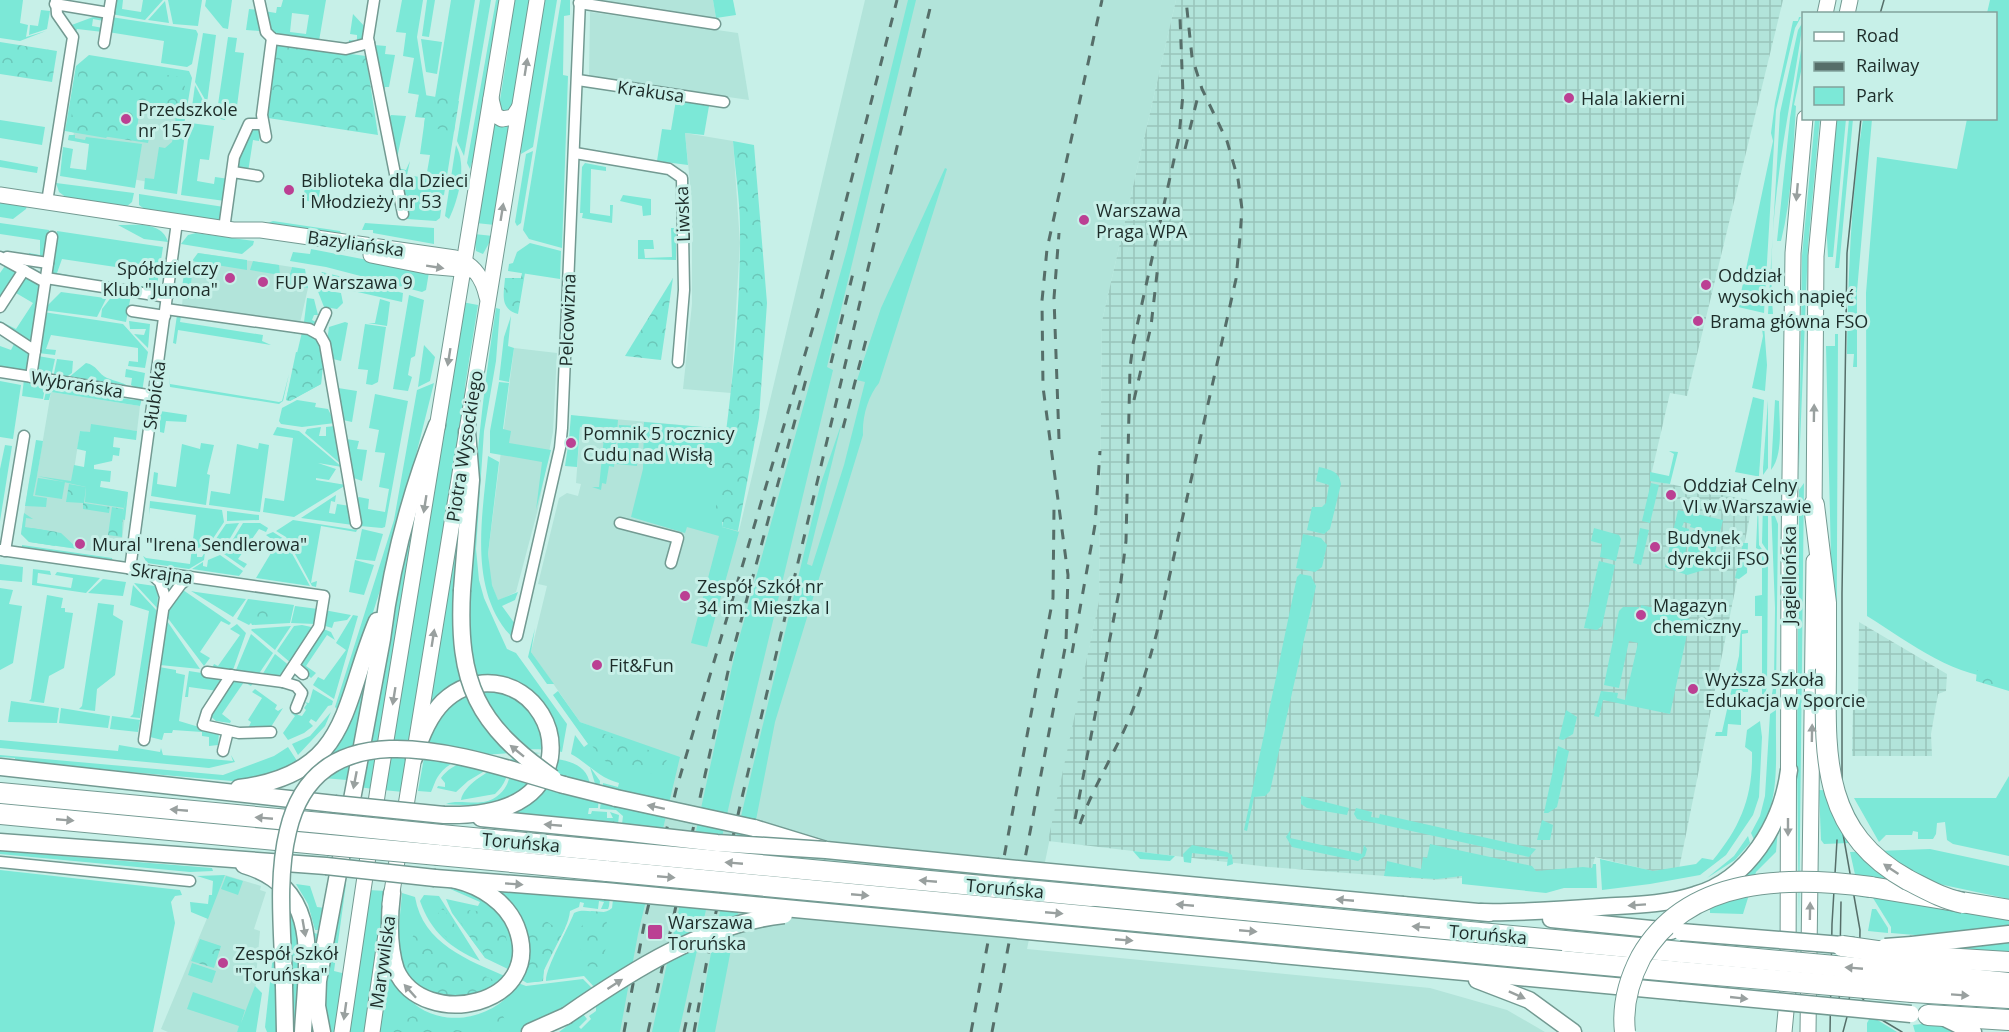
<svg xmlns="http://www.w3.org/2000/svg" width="2009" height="1032" viewBox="0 0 2009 1032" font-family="'Open Sans',sans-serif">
<defs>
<pattern id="industrial-grid" width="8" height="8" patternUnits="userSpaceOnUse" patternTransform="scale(1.5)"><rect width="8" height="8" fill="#b2e4da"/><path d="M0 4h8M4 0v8" fill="none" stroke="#99c4bb"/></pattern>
<pattern id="forest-crowns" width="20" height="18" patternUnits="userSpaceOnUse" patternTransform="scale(1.5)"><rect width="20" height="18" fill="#7ce8d7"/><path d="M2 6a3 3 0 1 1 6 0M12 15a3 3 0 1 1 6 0" fill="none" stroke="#6bc7b9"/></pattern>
</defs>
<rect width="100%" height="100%" fill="#c7f0e8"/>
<g fill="#b2e4da">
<path d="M587 0H713L716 18 715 20Z"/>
<path d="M865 0H1176L1102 321 1099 601 1027 949 1430 988 1507 1010 1545 1032H586L597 1011 659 751 580 722 531 652 547 586 538 584 559 498 567 493 578 496 581 484 576 483 581 416 726 429 722 527 739 531Z"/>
<path d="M590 12 738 33 749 100 589 77Z"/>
<path d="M186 78 171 186 132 179 136 151 68 140 69 135 73 136 74 133 69 131Z"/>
<path d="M685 133 733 141 740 243 731 393 683 389 692 304V203Z"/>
<path d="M198 253 292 267 287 284 308 288 300 323 182 306 186 260 192 261Z"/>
<path d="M514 348 557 353 553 432 538 509 516 592 498 601 490 580 488 554Z"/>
<path d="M51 392 140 406 137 431 121 429 119 437 80 431 72 483 128 492 121 548 112 554 29 542 21 534 30 475H37Z"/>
<path d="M225 875 261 886 260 890 266 892 254 929 260 931 256 977 258 978 250 1002 237 1032H168L161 1029Z"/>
</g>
<g fill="url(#industrial-grid)">
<path d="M1176 0H1783L1687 396 1670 393 1650 480 1753 501 1679 869 1652 871 1595 857 1592 868 1436 880 1269 867 1048 841 1099 601 1102 321Z"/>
<path d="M1859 622 1947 674 1946 691 1938 694 1931 734 1932 756H1852L1853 706 1858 703Z"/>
</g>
<g fill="#7ce8d7" fill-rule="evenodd">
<path d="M0 0H23L20 23 28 25 26 37 46 31 20 41 0 38Z"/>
<path d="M113 0H123L122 9 141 12 143 0H163L145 20 111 14Z"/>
<path d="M168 0H202L198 26 173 24Z"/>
<path d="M206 0H232L228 29 223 28 205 6Z"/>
<path d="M283 0H326L319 41 271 34 264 11 276 13 277 7H281ZM292 13 309 15 306 34 290 32Z"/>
<path d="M402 0H423L417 37 428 106 420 95 408 93 414 58 403 56 406 33 396 32Z"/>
<path d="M427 0H435L429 37 422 36Z"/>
<path d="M451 0H475L456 116 433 110Z"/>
<path d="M480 0H491L464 156 457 141Z"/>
<path d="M496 0H502L479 139 470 169 467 163Z"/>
<path d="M512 0H532L514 110 505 115 499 106 509 43Z"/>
<path d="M542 0H557L533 147 521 154 522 124Z"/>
<path d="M561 0H570V15L564 16 563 75 568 76 562 248 529 239 523 230Z"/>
<path d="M713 0H733L736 15 716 18Z"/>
<path d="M908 0H916L827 367 833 370 732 792 679 1032H652L735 653 847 249Z"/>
<path d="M1990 0H2009V679C1955 679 1912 644 1867 616L1866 293 1877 157 1957 169 1967 119 1996 118V14L1987 13Z"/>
<path d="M165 1 169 23 148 20Z"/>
<path d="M249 9 258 10 259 31 246 30Z"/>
<path d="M41 10 50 11 47 29 29 35 30 25 38 26Z"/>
<path d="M101 14 105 15 104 21 93 19 92 26 103 28V32L77 29 76 33 69 26Z"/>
<path d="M353 14 366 28 364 40 349 43V40L357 41V35L350 34Z"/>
<path d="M111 17 196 30 198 34 192 64 187 67 161 63 164 41 108 32Z"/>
<path d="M1799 17H1801L1795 28 1776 110 1764 313 1738 307 1773 141 1771 133 1775 103 1793 21H1798Z"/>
<path d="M1803 22C1789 118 1765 217 1773 314H1768L1780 113 1798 30Z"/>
<path d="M203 33 216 35 207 103 195 82Z"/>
<path d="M228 37 237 38 235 52 244 53 237 106 227 105 225 120 216 118Z"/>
<path d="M1803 38V62L1794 105 1796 106C1793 151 1792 197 1781 241H1777L1790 118Z"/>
<path d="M421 39 442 42 437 74 426 72Z"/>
<path d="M374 45 386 46 385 54 395 55 389 87H385L384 96Z"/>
<path d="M89 55 189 71 192 78 184 125 175 126 176 111 151 91 106 138 65 131 76 66Z"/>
<path d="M195 85 206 106 205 117 191 114Z"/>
<path d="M676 100 709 106 704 135 685 133 688 165 657 161 662 129 671 130Z"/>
<path d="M391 115 406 116 397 158 389 118Z"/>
<path d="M493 116 512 124 495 225 476 223Z"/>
<path d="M425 118 455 125 444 195 441 196 437 192 434 194 442 203 440 218 436 221 407 219 397 168 406 170 410 161 407 175 426 178 430 155 420 154Z"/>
<path d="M1815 119H1820L1819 128 1808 246 1799 468 1802 256Z"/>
<path d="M1837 119H1846L1833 257H1828L1826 220Z"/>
<path d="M1849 119H1853L1839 268H1835Z"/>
<path d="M1863 119H1872L1857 291V367H1853L1854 354H1847C1848 275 1851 197 1863 119Z"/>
<path d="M0 120 45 127 42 145 0 138Z"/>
<path d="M190 123 214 126 209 160 200 159 197 181 214 184 215 177 229 179 225 201 181 195Z"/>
<path d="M250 128H261L259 141 253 140 248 172 238 169 236 162Z"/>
<path d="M175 129 183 130 184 141 177 194 144 189 145 178 154 179 159 147 165 148 172 142Z"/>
<path d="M69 135H75V138L85 140 86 137 142 144 135 188 60 176 63 147 73 149 70 168 86 170 89 144 68 140Z"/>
<path d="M456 145C467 167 459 197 449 219L445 216Z"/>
<path d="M533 151 521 223 517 226 515 222 526 154Z"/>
<path d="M0 160 38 167 37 173 0 167Z"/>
<path d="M585 163 606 167V171L591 169 590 213 610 216V205H613L612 223 582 218 583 213H580L582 167Z"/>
<path d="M945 168 947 169 879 383C868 396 862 417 863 435L775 722 715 1032H697L711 953 742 812 820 486 842 422 807 564 812 566 844 465 865 382 857 380 881 308Z"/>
<path d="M306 181 321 184 318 203 303 200Z"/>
<path d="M56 183 134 193 132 202 126 207 67 198 59 192Z"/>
<path d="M139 194 224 207 222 221 146 210 139 205Z"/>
<path d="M623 195 651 199V215L643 216 642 206 620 201Z"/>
<path d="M0 202 27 206 26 209 13 219 0 217Z"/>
<path d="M273 221 340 231 341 233 265 224Z"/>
<path d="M0 223 49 230 46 260 28 257 29 253 40 255V240L0 234Z"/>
<path d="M365 223 434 228V244L373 233V230H362Z"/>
<path d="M118 225C136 225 162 221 168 242L144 239Z"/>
<path d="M671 228H676V260L638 259V240H653L654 249H644L645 258 672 257Z"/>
<path d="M57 231 163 247 156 292 137 289 138 286 149 287V272L62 259 57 273 68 275 67 278 49 274Z"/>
<path d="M196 233 254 241 253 245 242 254 181 244 188 235Z"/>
<path d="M474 234 493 236 483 254 476 251Z"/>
<path d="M530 243 561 251 560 279 508 271 509 264 513 263 517 252Z"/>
<path d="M311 249 429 272 426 290 422 292 326 267 290 261 293 252 310 254Z"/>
<path d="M198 253 247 260V270L192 261Z"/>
<path d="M253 261 279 265 280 275 250 270Z"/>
<path d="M7 263 21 271 0 304V273Z"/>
<path d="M185 267 193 268 189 299 181 294Z"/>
<path d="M292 267 305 269 308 288 287 284Z"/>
<path d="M322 272 351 279 349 290 315 285Z"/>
<path d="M24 273 43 284 33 347 0 326V321L16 329 33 303 16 293 10 301 7 299Z"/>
<path d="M356 281 403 293 402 302 353 291Z"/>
<path d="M317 289 341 293 343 303 337 309 324 307Z"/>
<path d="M116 291 131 295 126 322 101 317 102 309Z"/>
<path d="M61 292 105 298 106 299 97 317 43 310Z"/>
<path d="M409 295 424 300 415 356 411 358 408 375 412 377 408 391 393 389Z"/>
<path d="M307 298 314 299 318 315H314L312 320 316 322 311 326 304 322Z"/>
<path d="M380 299 390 302 387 326 368 323H375Z"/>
<path d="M462 302 478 305 465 386 464 411 403 792 383 790Z"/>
<path d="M496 308 500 309 496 361 484 431 476 549 479 580 484 598 507 649 516 653 567 724 562 752 557 751 547 714 475 680C464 628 468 574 472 521 477 449 485 379 496 308Z"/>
<path d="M43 312 123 324 148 352 145 368 128 366 129 361 138 362V348L51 335 46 349 56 350 55 355 38 353Z"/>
<path d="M177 315 181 316 180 322 263 335 262 341 271 345 178 330 176 344 173 343Z"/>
<path d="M511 316 508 346 514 348 509 382 499 380 504 337Z"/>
<path d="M129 321 150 324 148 348 134 334 144 335 146 329H130Z"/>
<path d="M345 322 348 323 341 361 333 359 327 341 329 327Z"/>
<path d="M1752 322 1764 325 1767 365 1765 391 1752 388 1763 336 1762 329 1751 326Z"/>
<path d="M365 324 386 327 378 382 372 385 366 384 368 370 358 369Z"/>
<path d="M302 332 315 335 323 348 321 384 290 401 286 400Z"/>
<path d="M1835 334H1838L1836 770 1826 346H1835Z"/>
<path d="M15 342 32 351 29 373 0 367V346L11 350Z"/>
<path d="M424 345 435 357 430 381 418 387Z"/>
<path d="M38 356 55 359 51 377 34 373Z"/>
<path d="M57 359 73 361 72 373 64 379 53 378Z"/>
<path d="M86 363C97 365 98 374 107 378 120 383 122 381 135 391L68 378Z"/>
<path d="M126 369 145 373 142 392 131 385 132 378 125 377Z"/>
<path d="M169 374 170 384 279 402 282 401 289 374 283 401 279 404 170 387Z"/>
<path d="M24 379 46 382 43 399 22 396Z"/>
<path d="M0 381 21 385 13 439 0 437Z"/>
<path d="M499 382 509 383 503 429 511 431 509 443 551 450 536 510 542 462 490 453V431Z"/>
<path d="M48 383 61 388 96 394 100 392 101 395 134 400 142 398 140 406 51 392 49 400H44Z"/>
<path d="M434 383 390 559 346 697 338 710 335 707 394 520 417 390Z"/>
<path d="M338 388 357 391 352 422 343 420 336 393Z"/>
<path d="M375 394 408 401 385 527 382 528 360 526 355 500 359 497 369 499 368 509 385 512 389 489 379 487 385 453 375 452 379 430 369 428Z"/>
<path d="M1753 397 1764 400 1759 476H1756L1735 472Z"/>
<path d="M297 400 316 403 315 407 328 409 335 423 302 427 281 424 279 421 282 408Z"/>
<path d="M1768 400V468L1763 475V468Z"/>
<path d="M1775 400 1779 401C1779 421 1784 454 1771 470Z"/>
<path d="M160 411 187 415 186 422 166 421 164 433 160 432Z"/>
<path d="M571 415 618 420 614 467 609 466 606 484 602 483 601 490 592 487H599L605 427H580L577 467 565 466 568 446H573L574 440 569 439Z"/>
<path d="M644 422 726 429 722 527 739 532 707 647 691 643 719 536 687 527 685 533 631 517 643 469Z"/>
<path d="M91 424 137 431 136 440 114 437 113 447 120 448 119 456 113 455 112 461 94 465V469L111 471 110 482 101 481 100 487 128 492 125 520 121 519 127 495 124 508 85 502 86 487 37 476 33 496 47 498 46 507 25 506 36 440 43 441 37 476 71 481 74 465 84 467 86 451 77 449 80 431 90 432Z"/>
<path d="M619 425 640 426 637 466 616 464Z"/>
<path d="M335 426 342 465 305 433 307 429 321 427 319 436H326V427Z"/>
<path d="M277 427 299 431 342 467 318 463 336 469 329 480 316 478V480L346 485 294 517 263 512 265 498 284 501 293 438 273 435Z"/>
<path d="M346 439 359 441 357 449 367 450 362 481 351 477Z"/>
<path d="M201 443 214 445 207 474 210 475 206 505 151 496 154 472 158 473 157 484 176 487 182 444 200 449Z"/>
<path d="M259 443 269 445 260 512 209 505 211 491 230 494 237 444 258 449Z"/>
<path d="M5 445 12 446 0 521V469Z"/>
<path d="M1669 451 1678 452 1670 484 1650 481V472L1669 476 1674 454Z"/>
<path d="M488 456 499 462 488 554 492 585 498 600 518 592 515 600 502 606 515 624 512 637C467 590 483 514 488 456Z"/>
<path d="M1319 467C1331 470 1339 471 1341 484L1330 529 1324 534 1307 530 1312 507H1322L1326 503 1329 485 1316 481Z"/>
<path d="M422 477 373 789 359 787 388 631Z"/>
<path d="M38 478 65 482 62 499 35 495Z"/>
<path d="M464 478 463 683 428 713Z"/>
<path d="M1651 483 1659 485 1650 523 1642 521Z"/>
<path d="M1804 483 1799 924 1797 761 1799 514V490Z"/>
<path d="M336 495 335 502 331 501 329 513 335 514 337 504 350 506 353 525 301 518Z"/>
<path d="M150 501 222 510 224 522 206 549 193 547V550L197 551V557H202L205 552 204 560 189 569 147 563 143 556 144 549 143 556 146 558 190 564 196 515 150 508 149 515Z"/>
<path d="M1763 502 1768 507V552L1762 543Z"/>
<path d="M1758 503 1759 545 1768 558 1767 687 1760 709 1756 702V699H1762V616H1755V596L1762 595V551L1756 548Z"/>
<path d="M1771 506 1778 524 1776 693 1770 706 1774 682 1775 608Z"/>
<path d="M1678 510 1723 520 1711 569 1702 558 1707 536 1705 531 1690 527 1691 524 1684 522 1682 527 1689 529 1685 555 1698 558 1704 570 1687 575 1665 567Z"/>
<path d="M227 511 259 515V520L227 521Z"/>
<path d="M24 513 33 519 26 518 25 527 61 533 78 549 29 542 21 534Z"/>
<path d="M293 520 357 530 356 532 321 526 311 583 317 581 316 587 312 586 286 537 276 531Z"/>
<path d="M239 523 222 552 209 549 226 524Z"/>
<path d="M243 523H260L268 528 266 532 259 529 238 559 247 564 244 568 224 554Z"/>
<path d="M1594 528 1619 535 1621 539 1616 561 1600 557 1602 544 1591 541Z"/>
<path d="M1640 528 1649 530 1641 565 1633 563Z"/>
<path d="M362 529 383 534 375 561 356 559Z"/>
<path d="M1695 530 1703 538 1699 554 1696 555 1688 551 1692 531Z"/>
<path d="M273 532 284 539 310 586 256 578 277 543 266 535Z"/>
<path d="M1303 534 1321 538 1327 545 1322 567 1315 572 1296 568Z"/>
<path d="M1743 543H1748L1747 573 1739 579 1735 578Z"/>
<path d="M22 545 112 558 113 562 22 549Z"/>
<path d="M220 555 243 571 239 576 192 569 203 562V566L207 567 208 560Z"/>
<path d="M355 560 374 565 364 595 349 592Z"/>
<path d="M1599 561 1615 565 1602 626 1597 630 1584 628Z"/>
<path d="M0 564 23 567 22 582 0 580Z"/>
<path d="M33 569 50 571 51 575 38 573 37 583 71 588 73 578 55 575 57 572 100 578 86 593 32 585Z"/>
<path d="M1300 574 1311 576 1316 586 1270 791 1265 796 1254 797 1247 831 1244 830 1297 577Z"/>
<path d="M103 579 126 582 123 596 88 593Z"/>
<path d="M134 583 155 586 158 596 157 608Z"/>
<path d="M133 585 157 611 140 718 130 717 133 714 149 611 130 605Z"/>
<path d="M0 588 13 590 9 604 22 606 13 663 0 670Z"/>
<path d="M183 590 231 623 229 625 221 621 200 652 210 658 204 666 167 617 171 606Z"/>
<path d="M191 591 196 592 246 599 233 617Z"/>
<path d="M47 595 63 598 61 608H65V612L73 613 64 668 49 676 44 703 29 701 31 699Z"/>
<path d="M248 599 294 605 290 623 252 625 251 623 249 625 237 619Z"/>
<path d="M98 603 114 605 113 615 123 621 115 675 97 689 95 711 79 709 82 706Z"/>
<path d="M1641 605 1684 615 1690 620 1670 714 1603 700 1599 717 1594 716 1601 691 1618 693 1617 698 1625 700 1638 643 1629 641 1619 688 1604 685 1619 611 1623 607H1639L1635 618 1645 620 1646 613 1640 611Z"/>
<path d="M295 606 318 609 315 624 291 623Z"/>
<path d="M324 610 351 615 347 620 334 622 332 628 322 625Z"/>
<path d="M353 615 358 616 334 699 313 685 318 677 324 680 346 650 336 643Z"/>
<path d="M167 621 200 669 160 665Z"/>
<path d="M237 624 246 633 233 670H211L214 664 218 666 240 635 230 629Z"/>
<path d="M1741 624 1742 630H1748V633L1742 634V689H1748V692H1741V698L1748 701 1741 702V725L1728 724 1727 736H1715L1716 732H1722L1739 656Z"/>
<path d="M302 625 316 628 292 664 277 651 294 626Z"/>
<path d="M291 626 275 650 251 630 252 629Z"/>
<path d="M321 628 331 632 335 640 327 635 306 666 316 673 311 678 300 668 299 662Z"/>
<path d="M535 628 531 652 554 684H547L528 657Z"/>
<path d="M377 632 347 780 323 778 312 768Z"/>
<path d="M251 634 273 653 258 675 237 673 236 670Z"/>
<path d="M275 654 291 667 280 679 262 675Z"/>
<path d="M159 667 176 670V673L185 675 179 721 219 733 218 745 209 746V737L202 736V732L173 730 172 733H164L162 740 150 737Z"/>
<path d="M189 671 221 676 224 679 218 691 189 687 188 697H185Z"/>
<path d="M236 680 254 681 251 686 244 682 222 714 231 721 230 723 216 721 208 714 230 682Z"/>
<path d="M487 688C526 698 540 708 544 750 527 748 523 751 508 753 484 756 455 753 439 775 435 780 434 786 431 792L418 791 428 736 447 704Z"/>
<path d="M255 689 277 705 275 709 278 711 283 708 269 730 238 731 236 726 247 731 251 722 248 720 262 698 252 692Z"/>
<path d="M313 689 333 701 332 705 328 706 316 722 311 719 309 722 313 726 304 733 288 740 283 733 295 716 291 713 302 716 306 710 304 708 307 704 304 702 309 703Z"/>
<path d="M558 691 580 722 680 757 638 934 620 1032H559L583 1014 587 1019 579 1027 581 1029 591 1019 589 1016 596 1011V989L584 976 546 981C545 969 568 929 574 913 586 906 602 918 612 908L623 816 616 810 600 809 603 783 618 787 619 783C599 778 589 764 571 754L575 735 584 747 588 744 553 695Z"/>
<path d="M11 701 59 708 57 723 8 722Z"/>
<path d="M61 708 110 716 108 728 59 723Z"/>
<path d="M1566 710 1577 717 1573 734 1563 740 1559 739Z"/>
<path d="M1776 710C1775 774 1784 812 1738 863L1755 842 1751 833 1760 816 1765 796 1770 714Z"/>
<path d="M331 712 325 726 298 755 292 744 310 736Z"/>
<path d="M112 716 140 720 138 732 110 729Z"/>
<path d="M1760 721 1762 737 1759 797 1753 815 1726 855 1700 875 1650 884 1602 890 1600 859 1653 871 1696 864 1702 858 1713 860C1741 826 1753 796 1752 752L1745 747 1747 730Z"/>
<path d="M0 740 118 751 119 745 160 752 161 748 163 755 233 761 231 755 235 762 209 768 0 748Z"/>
<path d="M1558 746 1569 751 1557 807 1548 813H1544Z"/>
<path d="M288 747 299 764C279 775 255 780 232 781L15 762V758L0 757V755L223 775 274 756Z"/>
<path d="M525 752 541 753C498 757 517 774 495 794L461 800C464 780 507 762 525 752Z"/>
<path d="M502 757 503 760 468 781 456 792 437 788 438 786 445 787V783L441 778C455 759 480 758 502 757Z"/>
<path d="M538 757H545C529 804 490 808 446 804 459 798 481 808 496 797 519 781 498 765 538 757Z"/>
<path d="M556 759C572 761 588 767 590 785L596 787 590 767 600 781 598 808H589L588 814H591L592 811 607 812V818H613L610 812 619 815 609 906 608 909H601L604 902 599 901 598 909 583 907 584 903 580 902 579 907 570 911C568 935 541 959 543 981L527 983 520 979 526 957 486 887 605 897 612 823 505 814Z"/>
<path d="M2009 776V856L1953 844 1947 840 1945 822 1937 823 1936 834 1933 839H1918V832L1913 831 1912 835H1886L1879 842 1854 798H1996Z"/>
<path d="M1819 790 1845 791 1864 834 1849 843 1824 844 1821 840Z"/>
<path d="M1301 796 1349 808 1347 815 1307 808 1301 804Z"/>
<path d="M1356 808 1372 812 1371 817 1379 818 1380 814 1536 849 1529 857 1357 819 1354 814Z"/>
<path d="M1542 820 1553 825 1550 840H1537Z"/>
<path d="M1291 829 1290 838 1362 854 1364 845 1367 849 1365 856 1358 861 1292 847 1286 837Z"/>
<path d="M1778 829 1776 852 1756 872 1743 914 1710 913V910L1705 909Z"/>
<path d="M1748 836 1750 843 1735 860 1707 878 1734 856Z"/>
<path d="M1430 844 1532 866 1536 871 1583 867 1592 868 1593 864H1596L1597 888H1564L1546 893 1462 884V876L1437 879 1384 876 1387 861 1421 869 1423 857 1427 858Z"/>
<path d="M1192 845 1227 852 1232 855 1233 864 1227 866 1228 857 1192 853 1191 863 1184 862 1183 854Z"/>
<path d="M1930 849 2009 866V899L1925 881 2009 916V928L1927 936 1891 933V927L1873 898 1860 897 1850 852Z"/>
<path d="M0 851 212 868 213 871 190 872 0 854Z"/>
<path d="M1133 851 1175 856 1170 861 1140 859Z"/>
<path d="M0 870 180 890 182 895 175 896 171 902 175 923 153 1032H0Z"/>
<path d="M225 875 208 919 191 912 190 902 208 904 209 895H212L213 881 197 876Z"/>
<path d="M296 884 310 886 317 907 325 908 322 1008 341 884H346L334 971 342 973 343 992 337 1032H308L292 886 308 909 314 933 318 934V930H315L308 904Z"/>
<path d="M448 888C476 890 509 910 514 941 516 949 511 962 510 970L485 958 452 913 446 899 478 906 480 902Z"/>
<path d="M368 890 387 891 367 1032H347Z"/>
<path d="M402 893 415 897C423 944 468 960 507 977L503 983 418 993 400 959 398 937Z"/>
<path d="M424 895 439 896 480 961C450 948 431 932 420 901Z"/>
<path d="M289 902 301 931 298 1032H291Z"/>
<path d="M1872 909H1876L1888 928V933L1868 931Z"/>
<path d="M2009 939V956L1923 949Z"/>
<path d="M273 955H277L280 1032H267L265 1027Z"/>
<path d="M388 962C394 974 399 989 409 999 440 1031 497 1020 518 983L526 986 583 979 593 989 520 1032H378Z"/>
<path d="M192 963 216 971 212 983 188 975Z"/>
<path d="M255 986 262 993 256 1032H237L239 1026 187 1009 193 992 245 1010 241 1023Z"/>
<path d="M1871 1016 1897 1032H1867V1023Z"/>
<path d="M1930 1023 1959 1032H1915L1913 1025Z"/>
</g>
<g fill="url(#forest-crowns)">
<path d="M0 42 57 51 52 82 0 74Z"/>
<path d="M275 44 366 56 378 135 268 118 265 115Z"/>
<path d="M91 63 186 78 181 113 140 107 136 136 149 138 148 143 69 131 79 70Z"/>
<path d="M419 94 459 101 454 132 424 126 425 118 415 117Z"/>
<path d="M733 141 754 145 767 303 759 418 738 531 722 527 723 522 714 520C728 422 741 327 740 229 740 200 735 170 733 141Z"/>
<path d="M522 273H525L518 314C499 309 504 293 505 278H521Z"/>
<path d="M673 278 661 360 625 356Z"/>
<path d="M296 352 324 357 321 384 290 401 286 400Z"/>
<path d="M69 484 86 487 84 503 110 507 109 513 83 509V503L66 502Z"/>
<path d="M112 507 123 509 122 537 108 535Z"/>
<path d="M32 528 57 532 55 546 31 542Z"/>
<path d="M248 605 274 608 272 622H246L240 619Z"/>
<path d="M1977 670 2009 673V691L1976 681Z"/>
<path d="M585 727 668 757C660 779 644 774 626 770L628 757 620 755 617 768C600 762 591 743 581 729Z"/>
<path d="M226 876 243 881 238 895 221 889Z"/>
<path d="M443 908 470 947 460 949 435 927V917Z"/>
<path d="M470 910 483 912 505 931 508 948 502 958C483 963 468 933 459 920L462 913Z"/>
<path d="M591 911 604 912 607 919 606 930 609 931 602 967 583 966 587 954 576 946 583 936 580 929Z"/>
<path d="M543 919 552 925 565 928 544 970 543 981 536 982 522 975 528 935 537 920Z"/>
<path d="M420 928 454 963 492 979 495 986 472 997 424 996C419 989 410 980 407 972 403 961 410 934 420 928Z"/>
<path d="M200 939 221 946 214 968 191 961Z"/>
<circle cx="495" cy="1022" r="10"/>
<path d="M413 1016 455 1030 480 1032H393L404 1020Z"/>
</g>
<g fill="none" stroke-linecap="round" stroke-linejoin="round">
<g stroke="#739a92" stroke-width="13">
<g id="street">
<path d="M259 0 266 32 273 39 346 49 369 43"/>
<path d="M374 0 368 38 403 214"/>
<path d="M579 3 715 24"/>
<path d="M55 4 109 13"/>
<path d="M104 43 111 0"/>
<path d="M578 80 724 102"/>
<path d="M266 137 262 115 272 38"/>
<path d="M575 153 669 169 682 178 684 290 678 362"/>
<path d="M233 172 258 176"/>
<path d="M47 202 73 37 57 14 56 0"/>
<path d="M224 229 234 157 249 124H263"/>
<path d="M0 257 45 282"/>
<path d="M7 257 48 263"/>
<path d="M46 278 167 297"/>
<path d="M0 307 24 270"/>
<path d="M166 309 309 329 320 335 325 344 356 523"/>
<path d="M132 311 165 316"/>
<path d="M0 328 35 351"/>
<path d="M317 333 326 313"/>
<path d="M0 372 154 396"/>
<path d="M31 377 52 237"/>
<path d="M620 523 678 538 671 563"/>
<path d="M0 550 324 596 319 627 283 682 207 672"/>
<path d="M5 551 24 436"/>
<path d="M130 569 177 222"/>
<path d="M165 606 181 584 190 577"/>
<path d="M517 636 560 448 562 428 580 0"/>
<path d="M294 666 303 674"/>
<path d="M231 675 207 712 203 725 239 733 271 732"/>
<path d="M283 682 296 686 302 693 296 708"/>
<path d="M144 740 165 597 160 582 148 571"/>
<path d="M223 751 228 731"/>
<path d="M0 862 190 881"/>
</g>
</g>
<g stroke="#739a92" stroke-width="17">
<g id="secondary">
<path d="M1825 14 1828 0"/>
<path d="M1847 14 1850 0"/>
<path d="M491 99 495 115 502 119 513 117 519 108"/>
<path d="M0 195 233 230H261L455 258C474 264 483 278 487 297"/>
<path d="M371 255 426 266 472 270"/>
<path d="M1814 516 1816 256 1829 118"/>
<path d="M390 904 537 0"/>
<path d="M342 1032 378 789 507 0"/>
<path d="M372 1032 386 934"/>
<path d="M1784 1032 1788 990 1789 550 1793 253 1805 118"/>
<path d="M1808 1032 1814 561"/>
</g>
</g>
<g stroke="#739a92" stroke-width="19">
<g id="primary">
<path d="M462 590 471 480 467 432"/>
<path d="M414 758C420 738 428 717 443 702 473 673 519 678 541 714 549 727 552 742 550 757 541 808 487 816 444 815"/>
<path d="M0 767 335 804"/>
<path d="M564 785 616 798"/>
<path d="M239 788C351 774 342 704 377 621"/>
<path d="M481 818 612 831"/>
<path d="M754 828 826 850 997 867"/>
<path d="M0 842 326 866"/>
<path d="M244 865C325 889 306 966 303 1032"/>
<path d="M435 878 605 891"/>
<path d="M392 893C389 918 388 946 396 970 423 1032 548 1006 516 926 506 902 481 886 456 880"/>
<path d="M1403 905 1489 913"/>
<path d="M1481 912C1520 913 1560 910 1600 907 1631 905 1664 905 1695 895 1748 880 1782 824 1789 770"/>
<path d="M1551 919 1671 931"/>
<path d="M1912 945 2009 934"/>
<path d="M1335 960 1680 992"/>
<path d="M1477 980 1529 1000 1573 1032"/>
<path d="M284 986 285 1032"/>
<path d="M1945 1018 1973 1032"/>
<path d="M322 1032 317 1006 318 981 382 639C391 566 410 494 437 425"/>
<path d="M530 1032 566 1016"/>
</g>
</g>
<g stroke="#739a92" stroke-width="22">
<g id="highway">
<path d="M1814 505 1826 603V669"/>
<path d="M0 793 332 824"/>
<path d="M0 814 329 845"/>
<path d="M441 835 610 851"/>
<path d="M438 855 607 871"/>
<path d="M1871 887 2009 910"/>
<path d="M1091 896 1681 952"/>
<path d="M1912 956 2009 962"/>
<path d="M1561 961 1681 972"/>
<path d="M1912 973 2009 983"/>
<path d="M1912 992 2009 998"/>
<path d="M1928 1015 2009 1020"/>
</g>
</g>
<use href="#street" stroke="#fff" stroke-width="10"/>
<use href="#secondary" stroke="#fff" stroke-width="15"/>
<use href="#primary" stroke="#fff" stroke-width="16"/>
<use href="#highway" stroke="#fff" stroke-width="20"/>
<g stroke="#566e69" stroke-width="1.5">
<path d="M1880 14 1884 0"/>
<path d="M1861 118 1847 253 1842 594V828L1860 930 1859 994 1877 1017 1902 1032"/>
<path d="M1839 1010 1841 902"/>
<path d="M1830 1032 1832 924 1837 840"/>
<path d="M1843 1032 1848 1013 1851 979"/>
</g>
<g stroke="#566e69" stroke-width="3" stroke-dasharray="10 10" stroke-linecap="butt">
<path d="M1185 149 1197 100"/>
<path d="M831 363 854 269"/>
<path d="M1134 400 1151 326 1158 265"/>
<path d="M843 428 866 340"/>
<path d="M1059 439 1054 298 1059 233"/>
<path d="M1072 653 1095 525 1100 451"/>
<path d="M1075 819 1121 581 1126 541 1130 368 1133 344 1179 137 1183 94 1180 18"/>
<path d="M1080 824C1093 787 1114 755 1129 719 1141 691 1149 661 1157 632L1236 279 1240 237 1242 209 1238 179 1227 141 1202 89 1192 57 1186 0"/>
<path d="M624 1032 645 920 676 790 819 307 897 0"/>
<path d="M648 1032 731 658 808 372"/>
<path d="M684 1032 692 995"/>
<path d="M694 1032 714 921 740 806 932 0"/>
<path d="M971 1032 1053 598 1054 507"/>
<path d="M992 1032 1066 643 1068 575 1043 387 1042 301 1047 249 1102 0"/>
</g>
<g stroke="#739a92" stroke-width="19" stroke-linecap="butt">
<g id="primary-bridge">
<path d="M462 590C457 684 477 725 553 778"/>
<path d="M616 798 754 828"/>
<path d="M335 804 444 815"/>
<path d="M612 831 717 843 826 850"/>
<path d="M326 866 435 878"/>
<path d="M997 867 1403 905"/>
<path d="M605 891 1335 960"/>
<path d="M1681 932 1854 946"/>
<path d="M1885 947 1912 945"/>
<path d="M284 986C283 935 276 880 288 831 319 698 478 761 564 785"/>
<path d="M1680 992 1911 1014"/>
<path d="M566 1016C631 971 704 924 784 915"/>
</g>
</g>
<g stroke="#739a92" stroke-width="22" stroke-linecap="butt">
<g id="highway-bridge">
<path d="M1826 669C1825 756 1821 832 1908 880 1926 889 1943 899 1963 903"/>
<path d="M332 824 441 835"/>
<path d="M329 845 438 855"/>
<path d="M610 851 1091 896"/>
<path d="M607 871 1561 961"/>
<path d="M1842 946 1912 956"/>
<path d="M1681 952 1912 973"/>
<path d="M1681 972 1912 992"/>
<path d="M1625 1032C1622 1006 1629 980 1641 957 1688 875 1790 876 1871 887"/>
</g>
</g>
<use href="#primary-bridge" stroke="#fff" stroke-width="16"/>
<use href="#highway-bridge" stroke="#fff" stroke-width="20"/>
</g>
<defs><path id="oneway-solid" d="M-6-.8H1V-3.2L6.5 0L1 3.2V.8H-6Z" transform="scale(1.5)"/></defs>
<g fill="#99a09f">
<use href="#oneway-solid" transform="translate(526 67) rotate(-81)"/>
<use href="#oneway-solid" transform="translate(1797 192) rotate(95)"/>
<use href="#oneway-solid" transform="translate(502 212) rotate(-81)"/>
<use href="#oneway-solid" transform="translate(435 267) rotate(9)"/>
<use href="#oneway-solid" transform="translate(449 357) rotate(99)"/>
<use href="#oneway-solid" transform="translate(1814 413) rotate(-89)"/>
<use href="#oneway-solid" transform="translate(425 504) rotate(99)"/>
<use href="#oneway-solid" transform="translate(433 638) rotate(-81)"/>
<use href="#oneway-solid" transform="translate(394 696) rotate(99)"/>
<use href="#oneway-solid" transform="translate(1812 733) rotate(-89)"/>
<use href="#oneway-solid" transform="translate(517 751) rotate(-141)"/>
<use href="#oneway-solid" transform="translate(355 780) rotate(101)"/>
<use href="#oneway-solid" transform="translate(656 807) rotate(-168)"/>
<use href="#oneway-solid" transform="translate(179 810) rotate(-175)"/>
<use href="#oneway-solid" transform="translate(264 818) rotate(-175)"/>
<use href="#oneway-solid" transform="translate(65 820) rotate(5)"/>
<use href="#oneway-solid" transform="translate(553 825) rotate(-175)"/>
<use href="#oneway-solid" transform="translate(1788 827) rotate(90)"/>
<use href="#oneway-solid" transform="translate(734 863) rotate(-175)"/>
<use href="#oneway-solid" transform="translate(1891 869) rotate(-146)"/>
<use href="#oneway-solid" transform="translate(666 877) rotate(5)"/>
<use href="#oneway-solid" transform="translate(928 881) rotate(-175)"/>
<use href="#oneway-solid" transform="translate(514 884) rotate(4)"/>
<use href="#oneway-solid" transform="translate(860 895) rotate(5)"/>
<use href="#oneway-solid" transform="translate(1345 900) rotate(-175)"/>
<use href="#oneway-solid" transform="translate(1185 905) rotate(-175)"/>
<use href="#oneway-solid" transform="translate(1637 905) rotate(176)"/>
<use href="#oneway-solid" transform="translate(1810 911) rotate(-89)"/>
<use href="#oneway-solid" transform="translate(1054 913) rotate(5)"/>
<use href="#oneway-solid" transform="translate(1421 927) rotate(-175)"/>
<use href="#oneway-solid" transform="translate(304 928) rotate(80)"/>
<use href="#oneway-solid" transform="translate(1248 931) rotate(5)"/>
<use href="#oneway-solid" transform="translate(1124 940) rotate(5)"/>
<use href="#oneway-solid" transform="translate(1854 968) rotate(-175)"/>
<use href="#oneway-solid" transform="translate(615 984) rotate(-33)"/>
<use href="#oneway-solid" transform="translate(410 991) rotate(-132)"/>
<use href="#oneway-solid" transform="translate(1517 995) rotate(24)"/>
<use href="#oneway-solid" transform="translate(1960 995) rotate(4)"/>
<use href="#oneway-solid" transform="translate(1739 998) rotate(6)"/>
<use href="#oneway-solid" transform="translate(345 1011) rotate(98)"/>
</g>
<g fill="#bb4093" stroke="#c7f0e8" stroke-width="2">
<circle cx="1569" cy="98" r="6"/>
<circle cx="126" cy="119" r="6"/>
<circle cx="289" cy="190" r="6"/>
<circle cx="1084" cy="220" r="6"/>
<circle cx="230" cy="278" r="6"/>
<circle cx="263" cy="282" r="6"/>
<circle cx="1706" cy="285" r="6"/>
<circle cx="1698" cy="321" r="6"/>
<circle cx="571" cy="443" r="6"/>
<circle cx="1671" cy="495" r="6"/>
<circle cx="80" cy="544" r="6"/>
<circle cx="1655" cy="547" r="6"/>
<circle cx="685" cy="596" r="6"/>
<circle cx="1641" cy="615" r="6"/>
<circle cx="597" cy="665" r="6"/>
<circle cx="1693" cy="689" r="6"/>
<rect x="647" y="924" width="16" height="16" rx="3"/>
<circle cx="223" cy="963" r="6"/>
</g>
<g text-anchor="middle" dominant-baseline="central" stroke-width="6" stroke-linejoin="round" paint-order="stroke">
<g font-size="18" fill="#1d2c29" stroke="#c7f0e8">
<text transform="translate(651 91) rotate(8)">Krakusa</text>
<text transform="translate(682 214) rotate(-92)">Liwska</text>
<text transform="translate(356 243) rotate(8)">Bazyliańska</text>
<text transform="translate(567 320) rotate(-88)">Pelcowizna</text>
<text transform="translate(77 384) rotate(9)">Wybrańska</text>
<text transform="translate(154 395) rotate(-82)">Słubicka</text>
<text transform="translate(464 446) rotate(-81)">Piotra Wysockiego</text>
<text transform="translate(162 573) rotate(8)">Skrajna</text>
<text transform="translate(1789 575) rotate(-90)">Jagiellońska</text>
<text transform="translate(521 842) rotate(5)">Toruńska</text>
<text transform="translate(1005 888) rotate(5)">Toruńska</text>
<text transform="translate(1488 934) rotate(5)">Toruńska</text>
<text transform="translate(382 962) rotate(-82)">Marywilska</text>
</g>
<g font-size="18" fill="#1d2c29" stroke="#c7f0e8" text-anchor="start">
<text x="1581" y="98">Hala lakierni</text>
<text x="138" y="109">Przedszkole<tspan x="138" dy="21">nr 157</tspan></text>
<text x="301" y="180">Biblioteka dla Dzieci<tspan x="301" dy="21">i Młodzieży nr 53</tspan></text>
<text x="1096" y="210">Warszawa<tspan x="1096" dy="21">Praga WPA</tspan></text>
<text x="218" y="268" text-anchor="end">Spółdzielczy<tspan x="218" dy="21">Klub "Junona"</tspan></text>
<text x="1718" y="275">Oddział<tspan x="1718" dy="21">wysokich napięć</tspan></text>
<text x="275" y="282">FUP Warszawa 9</text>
<text x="1710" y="321">Brama główna FSO</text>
<text x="583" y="433">Pomnik 5 rocznicy<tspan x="583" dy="21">Cudu nad Wisłą</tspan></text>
<text x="1683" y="485">Oddział Celny<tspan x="1683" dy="21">VI w Warszawie</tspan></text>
<text x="1667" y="537">Budynek<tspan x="1667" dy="21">dyrekcji FSO</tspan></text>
<text x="92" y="544">Mural "Irena Sendlerowa"</text>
<text x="697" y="586">Zespół Szkół nr<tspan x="697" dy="21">34 im. Mieszka I</tspan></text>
<text x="1653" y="605">Magazyn<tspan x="1653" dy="21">chemiczny</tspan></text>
<text x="609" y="665">Fit&amp;Fun</text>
<text x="1705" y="679">Wyższa Szkoła<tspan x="1705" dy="21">Edukacja w Sporcie</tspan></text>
<text x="668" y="922">Warszawa<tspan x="668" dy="21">Toruńska</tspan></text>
<text x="235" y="953">Zespół Szkół<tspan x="235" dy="21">"Toruńska"</tspan></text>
</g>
</g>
<rect x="1802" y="12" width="195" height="108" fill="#c7f0e8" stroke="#83a29c" stroke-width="1.5"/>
<rect x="1814" y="32" width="30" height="9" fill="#ffffff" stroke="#83a29c" stroke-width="1.5"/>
<text x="1856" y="42" font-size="18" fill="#1d2c29">Road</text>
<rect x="1814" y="62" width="30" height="9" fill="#566e69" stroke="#83a29c" stroke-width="1.5"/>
<text x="1856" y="72" font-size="18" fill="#1d2c29">Railway</text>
<rect x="1814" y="87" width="30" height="18" fill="#7ce8d7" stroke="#83a29c" stroke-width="1.5"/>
<text x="1856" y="102" font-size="18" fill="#1d2c29">Park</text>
</svg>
